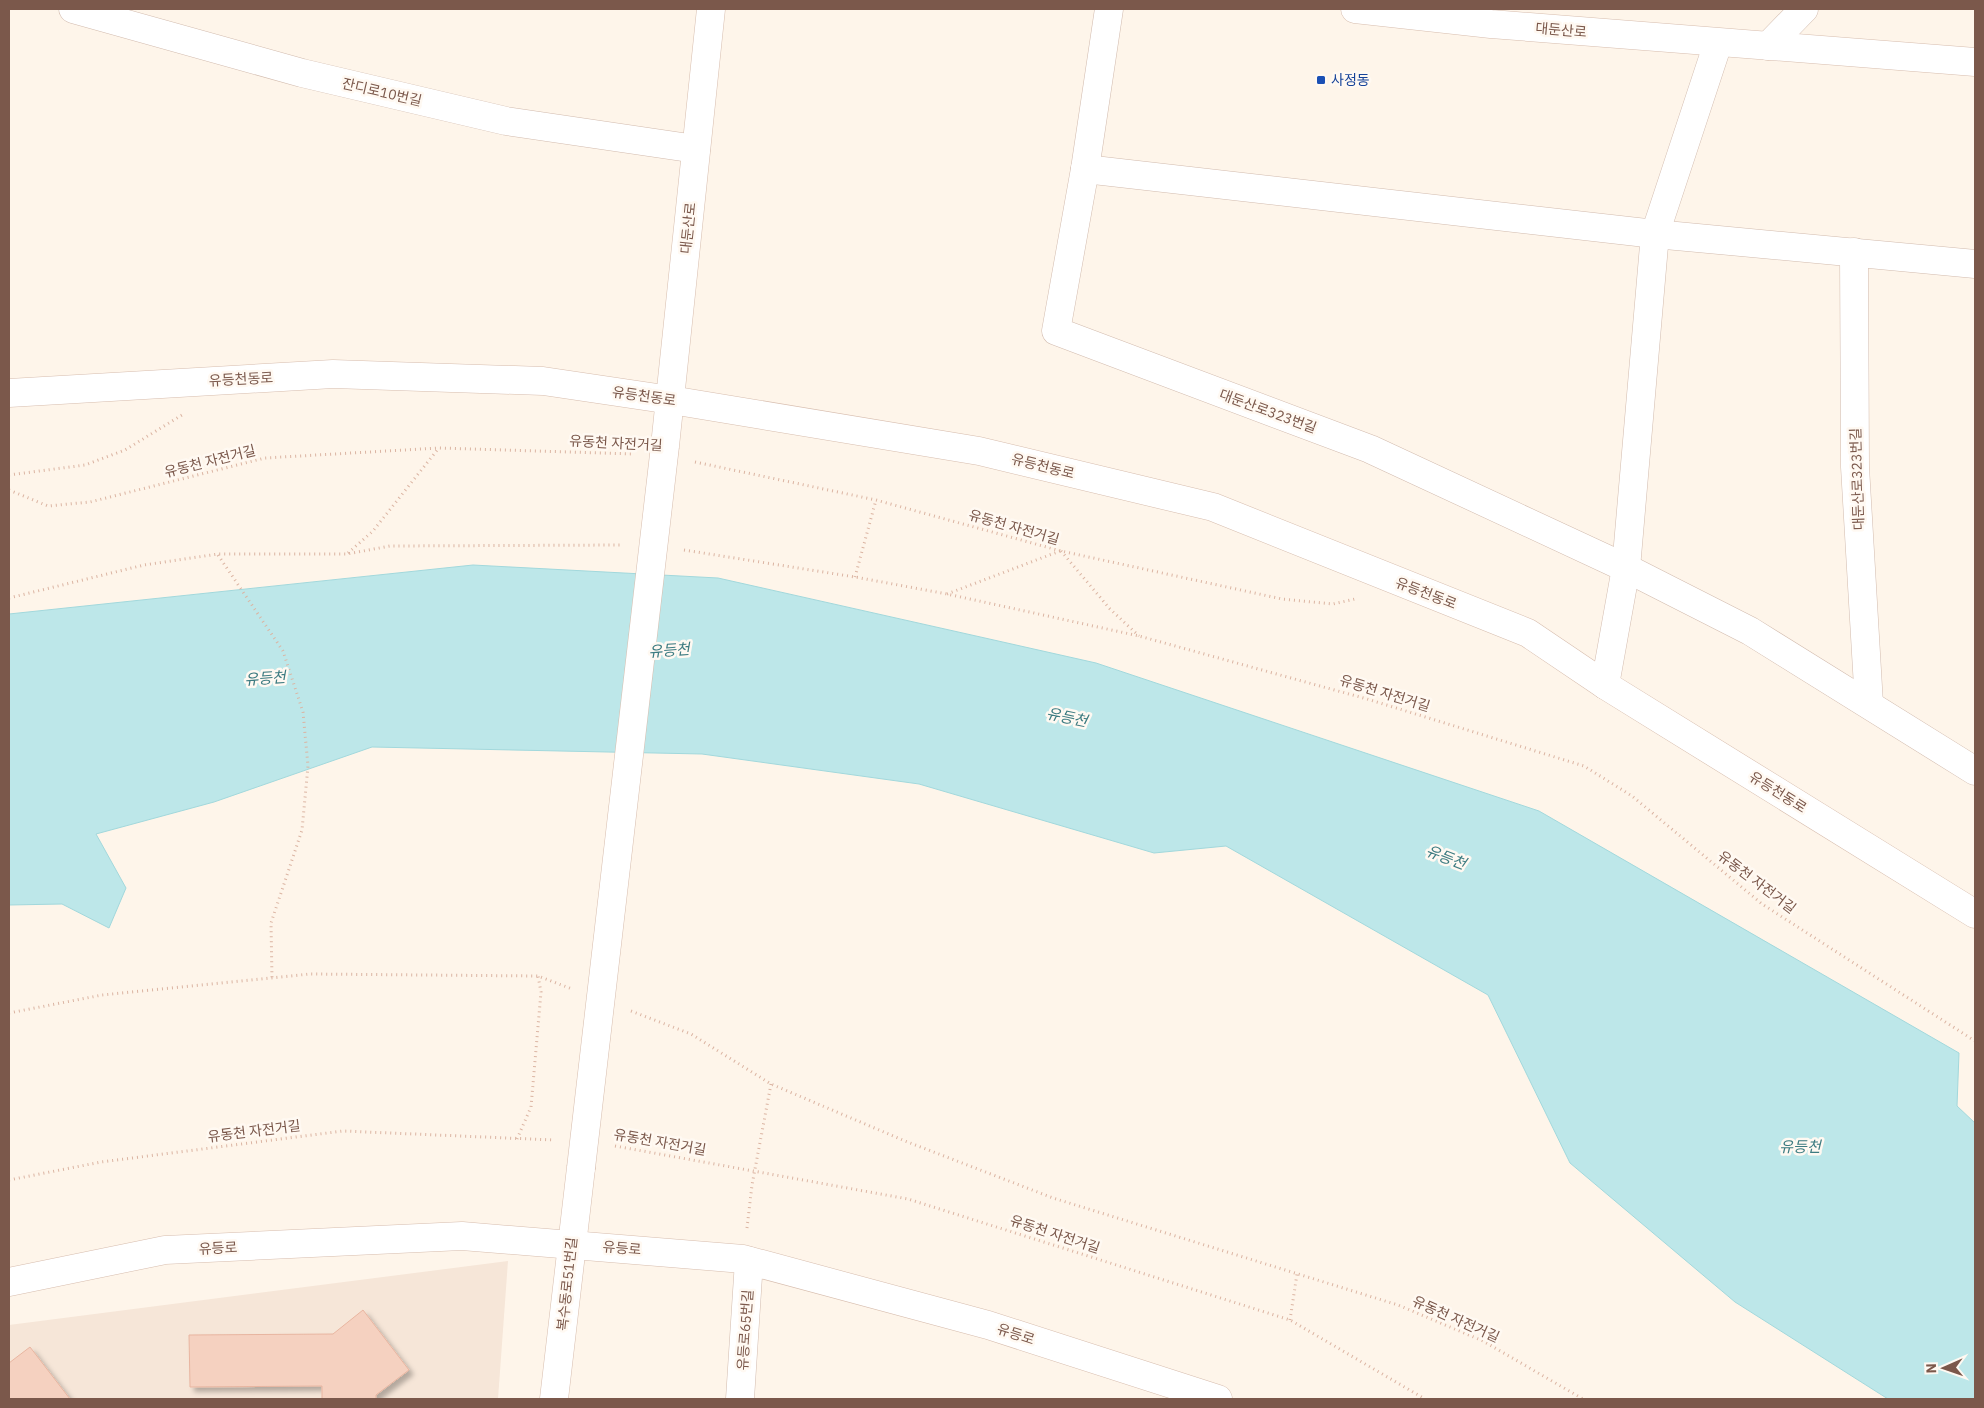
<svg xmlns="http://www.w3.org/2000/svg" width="1984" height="1408" viewBox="0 0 1984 1408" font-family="'IBM Plex Sans','Noto Sans KR',sans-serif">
<defs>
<filter id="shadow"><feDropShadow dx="4.5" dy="4.5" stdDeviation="2.5" flood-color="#0004"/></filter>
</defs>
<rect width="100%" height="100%" fill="#fef5ea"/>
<path fill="#f6e6d8" d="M508 1261 498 1399H9V1325Z"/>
<path fill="#bde7e9" stroke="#a2d8dc" d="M473 565 718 578 1096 663 1539 811 1959 1053 1957 1106 1975 1123V1399H1888L1735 1302 1570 1163 1488 995 1226 846 1154 853 919 784 702 754 372 747 214 802 96 834 126 888 109 928 62 904 9 905V614Z"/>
<g fill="#f5d1c0" stroke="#e8b5a0" filter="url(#shadow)">
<path d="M363 1310 409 1370 376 1395V1399H322V1386L190 1387 189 1335 333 1334Z"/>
<path d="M30 1347 70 1399H9V1363Z"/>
</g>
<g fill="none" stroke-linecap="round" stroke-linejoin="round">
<g stroke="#d2bbae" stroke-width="29">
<g id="street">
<path d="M73 9 302 73 506 121 696 149"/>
<path d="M1109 9 1085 169 1056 331 1370 449 1626 568 1750 631 1975 771"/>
<path d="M1768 46 1804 9"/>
<path d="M1085 169 1655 234 1975 264"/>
<path d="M1854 252 1855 467 1869 704"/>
<path d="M1605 685 1626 568 1655 234 1718 43"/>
<path d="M740 1399 749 1261"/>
</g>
</g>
<g stroke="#d7bdae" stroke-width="29">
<g id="secondary">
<path d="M1355 9 1491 24 1975 62"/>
<path d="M9 393 333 374 543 381 671 400 979 451 1213 507 1528 633 1605 685 1975 914"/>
<path d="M665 446 711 9"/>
<path d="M9 1282 165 1250 462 1236 743 1259 988 1325 1218 1399"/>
<path d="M554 1399 581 1168"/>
</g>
</g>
<g stroke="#dbb4a2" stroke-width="3" stroke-dasharray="1 4" stroke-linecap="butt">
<path d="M695 462 876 500 1061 551 1282 599 1333 604 1355 599"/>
<path d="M9 475 85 465 125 450 182 415"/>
<path d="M9 490 48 506 90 502 265 458 439 448 634 454"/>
<path d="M684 550 855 577 947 594 1139 636 1367 699 1584 766 1632 796 1762 904 1975 1041"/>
<path d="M1061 551 1110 609 1139 636"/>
<path d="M348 553 373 531 438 449"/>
<path d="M218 555 283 651 303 712 308 766 302 830 271 923 272 978"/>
<path d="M855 577 876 500"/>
<path d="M947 594 1060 551"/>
<path d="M9 598 144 565 218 554H347L390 546 623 545"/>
<path d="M631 1011 691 1034 771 1084 905 1141 1053 1198 1398 1305 1483 1341 1583 1399"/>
<path d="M9 1013 102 995 310 974 538 976 572 989"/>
<path d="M517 1139 531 1107 541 992 538 976"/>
<path d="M615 1146 908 1199 1290 1320 1425 1399"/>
<path d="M9 1180 101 1162 343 1131 554 1140"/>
<path d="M747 1228 752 1185 771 1084"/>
<path d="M1290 1320 1297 1274"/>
</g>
<use href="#street" stroke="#fff" stroke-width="28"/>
<use href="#secondary" stroke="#fff" stroke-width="28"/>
<g stroke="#d7bdae" stroke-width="29" stroke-linecap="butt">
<path id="secondary-bridge" d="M581 1168 665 446"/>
</g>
<use href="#secondary-bridge" stroke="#fff" stroke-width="28"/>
</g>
<rect fill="#1a4fb4" stroke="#fff9f2" stroke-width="2" x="1316" y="75" width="10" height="10" rx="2.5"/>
<g text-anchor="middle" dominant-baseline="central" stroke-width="5" stroke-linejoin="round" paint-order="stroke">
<g font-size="14" fill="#7b584b" stroke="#fff9f2">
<text transform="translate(1561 30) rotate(5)">대둔산로</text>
<text transform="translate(382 92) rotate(13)">잔디로10번길</text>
<text transform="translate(688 228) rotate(-84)">대둔산로</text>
<text transform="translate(241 379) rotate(-3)">유등천동로</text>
<text transform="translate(644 396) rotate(8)">유등천동로</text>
<text transform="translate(1268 411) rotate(20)">대둔산로323번길</text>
<text transform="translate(616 443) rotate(3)">유동천 자전거길</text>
<text transform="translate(210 461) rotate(-14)">유동천 자전거길</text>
<text transform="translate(1043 466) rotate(14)">유등천동로</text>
<text transform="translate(1857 479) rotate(-92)">대둔산로323번길</text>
<text transform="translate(1014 527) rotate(16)">유동천 자전거길</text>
<text transform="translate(1426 593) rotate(21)">유등천동로</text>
<text transform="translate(1385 693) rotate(17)">유동천 자전거길</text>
<text transform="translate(1778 792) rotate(32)">유등천동로</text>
<text transform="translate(1757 882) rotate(37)">유동천 자전거길</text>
<text transform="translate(254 1131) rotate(-7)">유동천 자전거길</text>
<text transform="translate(660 1142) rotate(10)">유동천 자전거길</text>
<text transform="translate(1055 1234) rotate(18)">유동천 자전거길</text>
<text transform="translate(218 1248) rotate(-3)">유등로</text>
<text transform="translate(622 1248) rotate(5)">유등로</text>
<text transform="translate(567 1284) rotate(-84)">복수동로51번길</text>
<text transform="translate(1456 1319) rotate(24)">유동천 자전거길</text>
<text transform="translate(745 1330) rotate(-86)">유등로65번길</text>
<text transform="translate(1016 1334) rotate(18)">유등로</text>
</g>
<g font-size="14" fill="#164399" stroke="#fff9f2" text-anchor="start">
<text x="1331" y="80">사정동</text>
</g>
<g font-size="15" font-style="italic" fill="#3c7b81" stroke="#fff9f2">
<text transform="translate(669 650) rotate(-4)">유등천</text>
<text transform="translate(265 678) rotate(-4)">유등천</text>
<text transform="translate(1067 717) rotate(12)">유등천</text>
<text transform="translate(1446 857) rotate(21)">유등천</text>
<text x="1800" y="1146">유등천</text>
</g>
</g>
<rect width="1984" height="1408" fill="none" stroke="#7b584b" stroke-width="20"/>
<g transform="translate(1944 1368) rotate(268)" stroke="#fff9f2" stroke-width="4" paint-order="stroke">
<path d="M0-4L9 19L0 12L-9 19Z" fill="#7b584b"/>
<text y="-8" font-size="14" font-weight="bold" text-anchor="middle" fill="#7b584b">N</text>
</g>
</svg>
